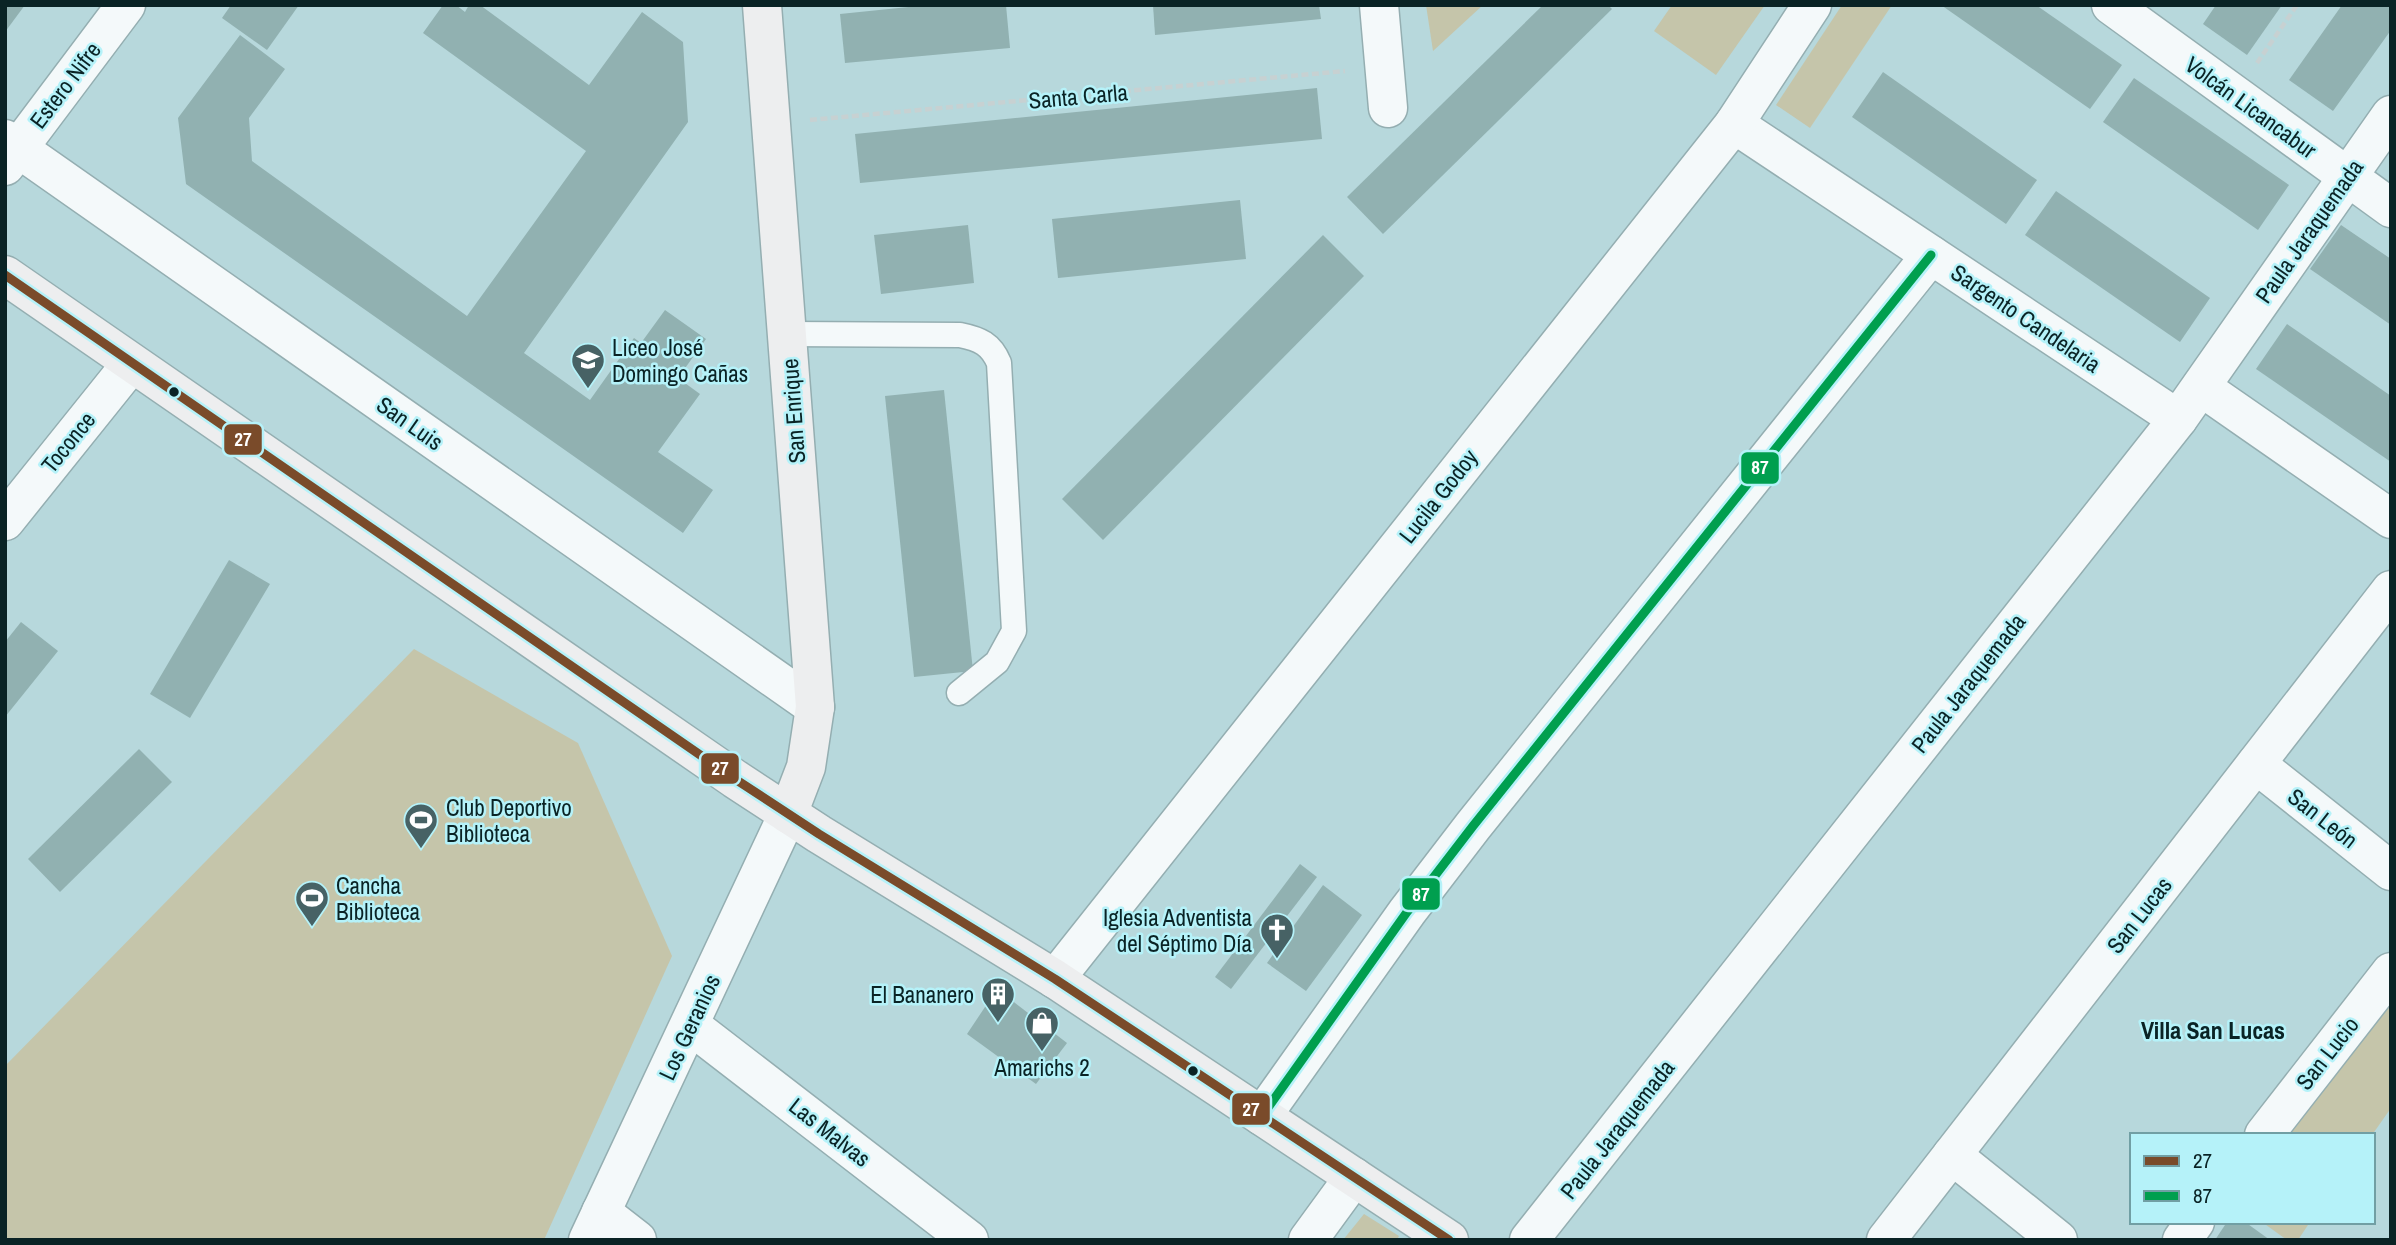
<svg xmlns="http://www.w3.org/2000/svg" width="2396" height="1245" viewBox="0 0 2396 1245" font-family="'Archivo Narrow',sans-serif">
<rect width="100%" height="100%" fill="#b7d8dc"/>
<g fill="#c5c5aa">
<path d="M1426 5H1483L1433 51Z"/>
<path d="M1672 5H1765L1716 75 1654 31Z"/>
<path d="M1842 5H1892L1810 128 1776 105Z"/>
<path d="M414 649 578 743 672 956 544 1240H5V1066Z"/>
<path d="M2391 986V1108L2372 1135H2280Z"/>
<path d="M1364 1214 1399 1236 1397 1240H1343Z"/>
<path d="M2262 1222H2310L2298 1240H2287Z"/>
</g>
<g fill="#91b1b1">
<path d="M5 5H25L5 32Z"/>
<path d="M231 5H299L267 50 222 18Z"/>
<path d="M443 5H456L465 12 469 5H480L589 85 642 12 683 42 688 122 524 353 590 400 634 338 641 343 665 310 706 339 678 378 700 394 658 452 713 490 683 533 186 184 178 118 240 35 285 69 249 118 252 161 467 316 586 151 423 33Z"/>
<path d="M928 5H1006L1010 48 845 63 840 14Z"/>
<path d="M1153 5H1319L1321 19 1155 35Z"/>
<path d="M1543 5H1608L1612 9 1383 234 1347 197Z"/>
<path d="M1941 5H2036L2122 65 2090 109Z"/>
<path d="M2216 5H2282L2247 55 2203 24Z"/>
<path d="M2342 5H2391V30L2333 111 2289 80Z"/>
<path d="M1883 72 2037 180 2006 224 1852 117Z"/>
<path d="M2134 78 2289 185 2258 230 2103 122Z"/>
<path d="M1317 88 1322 139 860 183 855 134Z"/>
<path d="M2056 191 2210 298 2180 342 2025 235Z"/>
<path d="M1240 200 1246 259 1058 278 1052 219Z"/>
<path d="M968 225 974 283 881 294 874 235Z"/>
<path d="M2341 225 2391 259V325L2310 269Z"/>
<path d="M1323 235 1364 276 1103 540 1062 499Z"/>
<path d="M2287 324 2391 396V462L2256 369Z"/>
<path d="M944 390 973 671 914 677 885 396Z"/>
<path d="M229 560 270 584 190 718 150 694Z"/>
<path d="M21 622 58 651 5 717V642Z"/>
<path d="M139 749 172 782 60 892 28 859Z"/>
<path d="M1300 864 1317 877 1231 989 1215 977Z"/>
<path d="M1323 885 1362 915 1306 991 1267 963Z"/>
<path d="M997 989 1067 1043 1036 1084 967 1034Z"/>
<path d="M2227 1222H2245L2270 1240H2215Z"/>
</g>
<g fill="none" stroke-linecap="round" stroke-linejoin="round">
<g stroke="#94aeb1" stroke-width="27">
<path id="lane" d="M787 334 960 335C980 339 991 344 999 363L1014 631 997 662 959 693"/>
</g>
<g stroke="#94aeb1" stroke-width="41">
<g id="street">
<path d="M1379 5 1388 108"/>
<path d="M2111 5 2391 208"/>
<path d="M1734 124 2178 419"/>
<path d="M5 139 815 707"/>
<path d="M5 166 126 5"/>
<path d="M2201 387 2391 519"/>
<path d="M5 521 131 364"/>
<path d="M2256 764 2391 871"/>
<path d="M1055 979 1734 124 1812 5"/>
<path d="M690 1025 969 1240"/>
<path d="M1262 1116 1407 912 1473 826 1931 255"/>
<path d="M2264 1135 2391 972"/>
<path d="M1952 1155 2058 1240"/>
<path d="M601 1212 637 1240"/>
<path d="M588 1240 788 814"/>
<path d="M1308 1240 1354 1177"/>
<path d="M1529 1240 2178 419 2391 115"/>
<path d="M1886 1240 2391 590"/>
<path d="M2182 1240 2195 1222"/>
</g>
</g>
<g stroke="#94aeb1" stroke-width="41">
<g id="secondary">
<path d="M762 5 815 707 806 767 788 814"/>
<path d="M5 275 735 779 819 834 1055 979 1449 1240"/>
</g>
</g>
<g stroke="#c7d1d2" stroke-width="4.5" stroke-dasharray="7 3.5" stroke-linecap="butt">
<path d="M2257 63 2297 5"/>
<path d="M810 120 1345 71"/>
</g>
<use href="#lane" stroke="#f4f9fa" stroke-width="24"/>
<use href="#street" stroke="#f4f9fa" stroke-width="38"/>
<use href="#secondary" stroke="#edeeef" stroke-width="38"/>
<g stroke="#b5f2f9" stroke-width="14">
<path id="bus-1" d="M5 275 735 779 819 834 1055 979 1449 1240"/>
</g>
<g stroke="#b5f2f9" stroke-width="14">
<path id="bus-2" d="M1262 1116 1407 912 1473 826 1931 255"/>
</g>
<use href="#bus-1" stroke="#7a4b2a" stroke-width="9"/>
<use href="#bus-2" stroke="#009f4f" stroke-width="9"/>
</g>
<defs>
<g id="school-pin" transform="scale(1.75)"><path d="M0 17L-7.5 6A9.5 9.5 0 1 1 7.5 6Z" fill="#476265" stroke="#b5f2f9"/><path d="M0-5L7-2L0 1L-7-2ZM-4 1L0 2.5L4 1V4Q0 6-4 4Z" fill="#fff"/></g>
<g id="stadium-pin" transform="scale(1.75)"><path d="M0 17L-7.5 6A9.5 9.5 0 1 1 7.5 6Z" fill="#476265" stroke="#b5f2f9"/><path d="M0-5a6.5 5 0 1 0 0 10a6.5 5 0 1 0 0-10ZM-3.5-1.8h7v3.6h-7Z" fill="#fff"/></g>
<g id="church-pin" transform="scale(1.75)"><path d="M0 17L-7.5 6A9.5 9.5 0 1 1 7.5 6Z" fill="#476265" stroke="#b5f2f9"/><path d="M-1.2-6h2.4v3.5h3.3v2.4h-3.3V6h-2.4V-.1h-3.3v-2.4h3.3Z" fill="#fff"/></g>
<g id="building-pin" transform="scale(1.75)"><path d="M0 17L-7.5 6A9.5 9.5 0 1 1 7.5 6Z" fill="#476265" stroke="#b5f2f9"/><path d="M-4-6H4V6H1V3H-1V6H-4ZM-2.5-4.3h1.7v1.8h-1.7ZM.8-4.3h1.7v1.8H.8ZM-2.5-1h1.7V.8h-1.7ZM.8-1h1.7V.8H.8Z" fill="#fff"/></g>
<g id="shop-pin" transform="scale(1.75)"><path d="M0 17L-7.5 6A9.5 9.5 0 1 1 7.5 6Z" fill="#476265" stroke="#b5f2f9"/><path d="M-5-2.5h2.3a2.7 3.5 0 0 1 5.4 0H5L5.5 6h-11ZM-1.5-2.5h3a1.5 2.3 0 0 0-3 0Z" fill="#fff"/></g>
</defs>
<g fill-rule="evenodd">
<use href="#school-pin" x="588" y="360"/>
<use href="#stadium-pin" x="421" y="820"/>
<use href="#stadium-pin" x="312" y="898"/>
<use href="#church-pin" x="1277" y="930"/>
<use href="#building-pin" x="998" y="994"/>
<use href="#shop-pin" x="1042" y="1023"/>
</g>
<g fill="#0a2325" stroke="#b5f2f9" stroke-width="2.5">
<circle cx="174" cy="392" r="6"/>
<circle cx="1193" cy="1071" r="6"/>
</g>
<g text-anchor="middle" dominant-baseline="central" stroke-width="5" stroke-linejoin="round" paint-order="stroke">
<g font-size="23" fill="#0a2325" stroke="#b5f2f9">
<text transform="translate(65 85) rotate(-53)">Estero Nifre</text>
<text transform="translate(1078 96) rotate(-5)">Santa Carla</text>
<text transform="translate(2251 107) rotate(36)">Volcán Licancabur</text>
<text transform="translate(2309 231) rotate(-55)">Paula Jaraquemada</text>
<text transform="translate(2026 318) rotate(34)">Sargento Candelaria</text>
<text transform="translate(793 411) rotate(-94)">San Enrique</text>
<text transform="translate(410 423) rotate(35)">San Luis</text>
<text transform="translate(68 442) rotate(-51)">Toconce</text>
<text transform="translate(1438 496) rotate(-52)">Lucila Godoy</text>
<text transform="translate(1968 683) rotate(-52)">Paula Jaraquemada</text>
<text transform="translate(2323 818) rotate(38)">San León</text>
<text transform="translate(2139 915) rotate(-52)">San Lucas</text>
<text transform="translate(689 1027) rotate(-65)">Los Geranios</text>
<text transform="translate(2327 1053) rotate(-52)">San Lucio</text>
<text transform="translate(1617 1129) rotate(-52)">Paula Jaraquemada</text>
<text transform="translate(830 1132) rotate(38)">Las Malvas</text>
</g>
<g font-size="23" fill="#0a2325" stroke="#b5f2f9" text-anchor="start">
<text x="612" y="347">Liceo José<tspan x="612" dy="26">Domingo Cañas</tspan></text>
<text x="446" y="807">Club Deportivo<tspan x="446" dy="26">Biblioteca</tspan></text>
<text x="336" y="885">Cancha<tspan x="336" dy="26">Biblioteca</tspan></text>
<text x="1252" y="917" text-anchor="end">Iglesia Adventista<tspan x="1252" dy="26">del Séptimo Día</tspan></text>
<text x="974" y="994" text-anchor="end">El Bananero</text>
<text x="1042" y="1067" text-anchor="middle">Amarichs 2</text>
</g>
<g font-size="24" font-weight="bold" fill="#0a2325" stroke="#b5f2f9">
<text x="2213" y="1030">Villa San Lucas</text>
</g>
</g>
<g stroke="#b5f2f9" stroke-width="2.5">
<rect x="223" y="423" width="40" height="33" rx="7" fill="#7a4b2a"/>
<rect x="1740" y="451" width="40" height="34" rx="7" fill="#009f4f"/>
<rect x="700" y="752" width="40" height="33" rx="7" fill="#7a4b2a"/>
<rect x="1401" y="877" width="40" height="34" rx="7" fill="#009f4f"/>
<rect x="1231" y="1092" width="40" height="34" rx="7" fill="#7a4b2a"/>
</g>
<g font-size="19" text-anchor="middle" font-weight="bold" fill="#fff">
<text x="243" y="446">27</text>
<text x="1760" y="474">87</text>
<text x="720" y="775">27</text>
<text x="1421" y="901">87</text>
<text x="1251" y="1116">27</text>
</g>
<rect width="2396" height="1245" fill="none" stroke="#0a2325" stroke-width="14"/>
<rect x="2130" y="1133" width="245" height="91" fill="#b5f2f9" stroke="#719fa4" stroke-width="2"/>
<rect x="2144" y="1156" width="35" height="10" fill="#7a4b2a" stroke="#719fa4" stroke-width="2"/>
<text x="2193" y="1168" font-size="21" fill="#0a2325">27</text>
<rect x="2144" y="1191" width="35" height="10" fill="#009f4f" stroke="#719fa4" stroke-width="2"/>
<text x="2193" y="1203" font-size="21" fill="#0a2325">87</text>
</svg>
